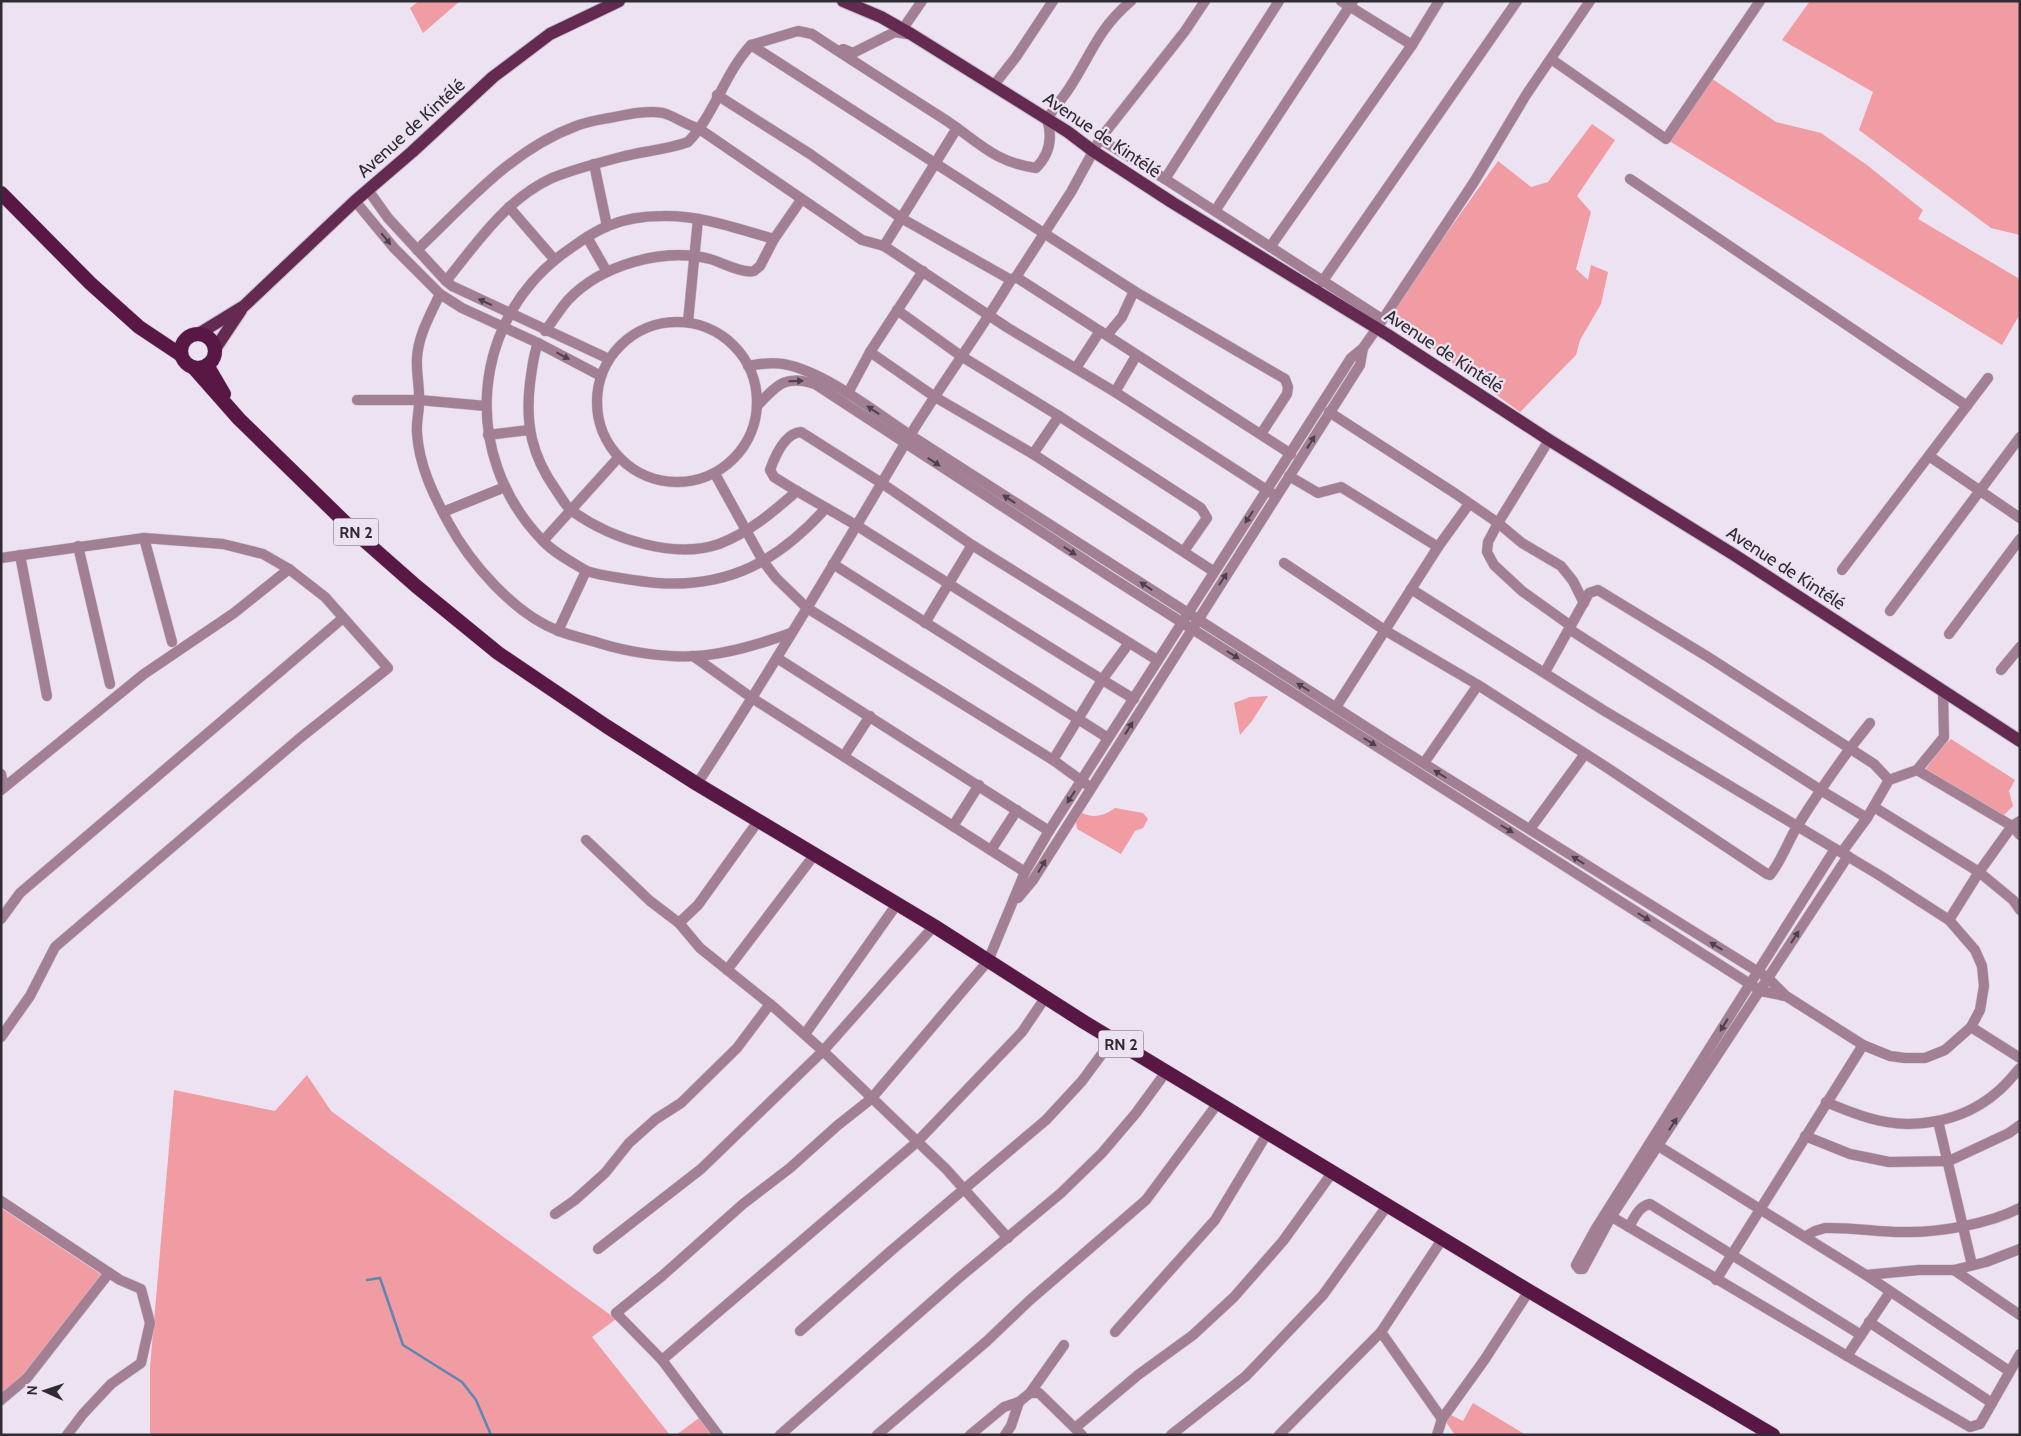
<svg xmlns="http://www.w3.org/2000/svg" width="2021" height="1436" viewBox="0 0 2021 1436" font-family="Cabin,sans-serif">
<rect width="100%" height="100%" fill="#ece2f2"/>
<g fill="#f19ba3">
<path d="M419 1H460L423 33 410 8Z"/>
<path d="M1810 1 2020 2V235L1991 228 1859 130 1873 92 1782 40Z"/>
<path d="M1708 76 1776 122 1821 133 1867 165 1923 210 1918 219 2018 278 2020 282V314L2002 345 1666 139Z"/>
<path d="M1592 124 1615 140 1577 196 1591 212 1576 269 1588 280 1591 265 1608 272 1601 304 1580 340 1576 355 1520 412 1392 319 1399 300 1498 161 1531 187 1548 182Z"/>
<path d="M1268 696 1252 721 1240 735 1234 703 1250 697Z"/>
<path d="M1951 739 2015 780 2009 791 2013 806 2002 817 1925 770 1941 747Z"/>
<path d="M1115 808 1143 813 1148 819 1143 828 1135 831 1121 854 1077 829 1075 815 1080 812C1093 819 1104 816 1115 808Z"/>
<path d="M307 1075 331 1111 616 1319 592 1337 670 1435H150V1368L174 1090 275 1111Z"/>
<path d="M1 1208 102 1275 24 1375 1 1395Z"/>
<path d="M1473 1403 1526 1435H1455L1446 1422 1451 1415 1463 1421Z"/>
<path d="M699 1418 711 1435H676Z"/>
</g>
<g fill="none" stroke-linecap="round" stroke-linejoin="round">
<path stroke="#5b87b7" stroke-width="2.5" d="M367 1280 380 1278 403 1345 462 1382 476 1400 491 1435"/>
<g stroke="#c6becc" stroke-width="11">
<g id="minor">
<path d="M1341 1 1412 45"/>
<path d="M902 30 922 1"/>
<path d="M751 45 798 31 812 34C856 63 900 91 944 119 978 141 993 162 1036 168 1050 154 1053 138 1047 119 1054 108 1063 98 1070 87 1092 53 1098 29 1131 1"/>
<path d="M843 49 853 53 895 32 907 34"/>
<path d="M1551 59 1666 139 1760 1"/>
<path d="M994 85 1016 57 1053 1"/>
<path d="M717 95 810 154 901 218 1011 280"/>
<path d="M1100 139 1165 179 1382 319"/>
<path d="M594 164 607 226"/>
<path d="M1165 179 1279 1"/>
<path d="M1630 179 1967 406"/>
<path d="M368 190 388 218 446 281 452 286 609 359"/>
<path d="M355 201 394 248 440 294 462 308 538 343 601 376"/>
<path d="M509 207 554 259"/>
<path d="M1215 211 1353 1"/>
<path d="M587 237 607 272"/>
<path d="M774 239C738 229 701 215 663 216 646 216 624 219 608 226 595 231 582 240 571 248 470 316 459 454 542 540 553 552 571 562 585 570 593 575 646 582 657 583 729 588 778 561 825 509"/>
<path d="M884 246 957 128"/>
<path d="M1270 247 1412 45 1439 1"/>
<path d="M417 250C466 204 511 150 576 126 586 122 598 120 609 118 625 115 646 110 663 113 675 116 685 125 698 128L862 240 884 246 1008 328 1115 392 1276 496"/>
<path d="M1016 277 1291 454"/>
<path d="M446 281C476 244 506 199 552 178 574 169 598 163 621 157 643 151 666 150 688 142 715 114 724 74 751 45L1134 291 1285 379 1288 387 1287 394 1261 434"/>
<path d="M1322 282 1517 1"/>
<path d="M440 294C431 313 418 336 417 358 416 373 420 388 419 403 419 413 416 423 417 433 419 465 433 494 448 522 470 563 514 614 559 631 572 636 586 639 599 643 627 652 666 658 696 656 728 654 760 644 791 633"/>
<path d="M897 310 961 356 1059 416 1201 508 1207 518 1184 551"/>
<circle cx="677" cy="402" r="80"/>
<path d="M688 322 698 219"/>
<path d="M545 331C553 321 560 309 568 300 601 265 663 247 710 259 721 262 743 274 754 271L760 266 774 239 801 200"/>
<path d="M1107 335 1122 317 1134 291"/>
<path d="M538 343C533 356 532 369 530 383 525 425 532 456 556 490 561 497 566 507 572 511 593 526 620 538 644 544 668 550 696 552 719 544 750 532 773 512 797 491"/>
<path d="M870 352 935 397 1033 454 1213 571"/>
<path d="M748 366C760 364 771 362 783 364 824 371 875 412 910 435L1391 743 1768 978 1786 996 1863 1045 1890 1056 1905 1058H1925L1945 1050 1971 1027 1980 1010 1984 986 1982 966 1975 950 1949 920 1879 875 1603 710 1411 589"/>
<path d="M1076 368 1100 331"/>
<path d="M1115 392 1136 356"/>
<path d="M848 393 870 352 923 271"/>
<path d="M357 400H419L486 406"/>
<path d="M757 406C777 385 785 374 815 384L1109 576 1750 984 1761 991 1785 996"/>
<path d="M1329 412 1456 494 1498 523 1522 543 1561 566 1573 581 1584 603"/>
<path d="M488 435 529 430"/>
<path d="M1549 440 1498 523 1488 542 1487 552 1494 565 1522 591 1571 626"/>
<path d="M1033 454 1059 416"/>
<path d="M1929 456 2020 518"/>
<path d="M715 474 763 561 776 578 807 608 1053 760 1086 784"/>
<path d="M1289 476 1318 493 1341 487 1438 547"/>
<path d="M443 512 505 487"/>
<path d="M144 538 172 642"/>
<path d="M543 541 618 458"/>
<path d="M78 546 110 684"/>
<path d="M20 555 47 696"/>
<path d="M1 558 144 538 223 544 263 554 289 569 325 597 388 668 300 738 55 947 30 996 1 1037"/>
<path d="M1284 563 1386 631 1478 685 1606 767 1767 874 1770 875C1782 860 1788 841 1798 825 1820 790 1844 755 1870 723"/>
<path d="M833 564 1108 738"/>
<path d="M1842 570 1988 378"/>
<path d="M1890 611 2020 437"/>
<path d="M925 623 972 545"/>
<path d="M1569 629 1822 791 1867 818"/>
<path d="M558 631 586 571"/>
<path d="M1949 634 2020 539"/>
<path d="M693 656 752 698 1025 872"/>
<path d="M777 658 1049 831"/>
<path d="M2001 670 2020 647"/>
<path d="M1545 672 1589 593 1598 590 1708 657 1874 764 1889 780"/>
<path d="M1134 699C1041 643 951 585 859 527 831 510 802 495 774 477L770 470C775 456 785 433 801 432L883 484 972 545 1157 660"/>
<path d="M1336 707 1438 547 1469 504"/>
<path d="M844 756 870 716"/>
<path d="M1053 760 1102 680 1129 643"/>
<path d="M1424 763 1478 685"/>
<path d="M1917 770 2012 826 2020 835"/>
<path d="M1 774 4 787"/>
<path d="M697 784C770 672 838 557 906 442 939 387 978 335 1011 280L1016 277 1071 192 1100 139 1185 31 1205 1"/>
<path d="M1 790 144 674 234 613 289 569"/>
<path d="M1874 807 1979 872 2013 900 2020 910"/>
<path d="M953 826 979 785"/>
<path d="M1530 829 1585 754"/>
<path d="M586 840 650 901 679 923 700 948 776 1009 823 1051 946 1169 1008 1238"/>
<path d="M1835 849 1595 1230 1576 1265 1579 1269H1583L1611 1217 1848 856"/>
<path d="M991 850 1017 810"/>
<path d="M1842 852 1867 818 1889 780 1917 770 1944 737 1943 692"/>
<path d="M1018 898 1033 880 1360 365 1363 348"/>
<path d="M1 919 20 893 343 618"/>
<path d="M1949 920 1979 872 2012 826 2020 821"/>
<path d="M679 923 698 905 759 820"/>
<path d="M727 970 815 854"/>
<path d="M1971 1027 2020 1058"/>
<path d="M805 1034 897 904"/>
<path d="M1826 1102C1840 1108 1855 1114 1869 1118 1912 1131 1962 1122 1996 1093 2005 1086 2012 1077 2020 1068"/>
<path d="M1938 1121 1972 1265"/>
<path d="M1805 1136 1850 1154 1889 1162 1949 1161 2009 1133 2020 1125"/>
<path d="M1652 1142 1866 1275 2009 1371"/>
<path d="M1 1201 120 1280 141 1289 150 1323 141 1363 111 1384 83 1414 67 1435"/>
<path d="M555 1214 575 1200 605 1173 629 1143 656 1119 681 1103 737 1048 770 1004"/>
<path d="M1607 1214 1847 1356 1970 1427 1980 1424 2020 1354"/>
<path d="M1629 1227C1634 1218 1639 1206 1650 1204L1861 1335"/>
<path d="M1806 1236 1815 1231 1825 1228C1851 1227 1877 1232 1902 1232 1938 1233 1989 1224 2020 1208"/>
<path d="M598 1249 701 1169 823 1051 934 926"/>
<path d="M1954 1270 2020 1315"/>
<path d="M1866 1275 1919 1270H1954L1986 1262 2020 1249"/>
<path d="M1716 1280 1863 1045"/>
<path d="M1869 1322 1992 1403"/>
<path d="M800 1331 893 1249 1046 1120 1082 1081 1113 1039"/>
<path d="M1115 1332 1215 1220 1268 1132"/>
<path d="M1381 1332 1442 1419"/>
<path d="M1847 1356 1890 1292"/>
<path d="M662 1360 917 1142 1022 1032 1045 998"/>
<path d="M1030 1393 1064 1345"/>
<path d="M1 1400 27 1378 109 1273"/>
<path d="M1075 1428 1138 1375 1193 1335 1234 1297 1283 1241 1332 1173"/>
<path d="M718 1435 662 1360 616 1313 662 1276 743 1204 790 1168 838 1125 871 1099 988 961 1025 872 1049 831 1351 358 1363 348 1377 328 1474 182 1526 95 1590 1"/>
<path d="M780 1435 960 1277 1061 1193 1102 1153 1136 1113 1166 1072"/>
<path d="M877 1435 987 1341 1030 1300 1146 1200 1218 1103"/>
<path d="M970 1435 1004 1407 1019 1402 1030 1393H1039L1082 1435"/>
<path d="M1005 1435 1011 1426 1019 1402"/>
<path d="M1171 1435 1246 1376 1323 1295 1387 1206"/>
<path d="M1279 1435 1381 1332 1443 1238"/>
<path d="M1437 1435 1442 1419 1485 1359 1529 1291"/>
</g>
</g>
<g stroke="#c6becc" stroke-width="14">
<g id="primary">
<path d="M843 1 881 17 911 34 1068 132 1093 151 1173 203 1388 335 1549 440 1736 556 2020 741"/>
<path d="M200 333 244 306 355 201 412 152 493 77 550 34 619 1"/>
<path d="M215 349 241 310"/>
</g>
</g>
<g stroke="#c6becc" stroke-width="15">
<g id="trunk">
<path d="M1 193 90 283 139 327 181 355"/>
<circle cx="198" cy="351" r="17"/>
<path d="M207 365 224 394"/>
<path d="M194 368 239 419 357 534 416 586 498 653 606 726 697 784 934 926 1084 1022 1529 1291 1773 1435"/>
</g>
</g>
<use href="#minor" stroke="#a37f94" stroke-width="10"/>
<use href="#primary" stroke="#652a51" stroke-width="12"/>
<use href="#trunk" stroke="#591745" stroke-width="14"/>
</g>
<defs><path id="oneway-solid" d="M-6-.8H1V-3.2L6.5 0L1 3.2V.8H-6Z" transform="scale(1.25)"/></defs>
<g fill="#4d414b">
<use href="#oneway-solid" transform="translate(386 239) rotate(50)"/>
<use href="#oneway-solid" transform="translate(485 302) rotate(-155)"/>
<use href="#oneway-solid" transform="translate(563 356) rotate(28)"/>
<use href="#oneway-solid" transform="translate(796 381) rotate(-1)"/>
<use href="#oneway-solid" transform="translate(873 410) rotate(-146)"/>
<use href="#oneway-solid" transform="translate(1311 442) rotate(-58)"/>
<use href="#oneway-solid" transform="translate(934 462) rotate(33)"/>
<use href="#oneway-solid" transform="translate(1009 499) rotate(-147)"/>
<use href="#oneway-solid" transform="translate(1249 517) rotate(123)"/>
<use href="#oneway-solid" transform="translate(1070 551) rotate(33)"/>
<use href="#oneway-solid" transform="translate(1223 579) rotate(-57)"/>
<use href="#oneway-solid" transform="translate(1146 586) rotate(-147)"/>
<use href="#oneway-solid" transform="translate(1233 655) rotate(32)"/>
<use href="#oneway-solid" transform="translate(1303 687) rotate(-148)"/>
<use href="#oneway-solid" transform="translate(1129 728) rotate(-58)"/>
<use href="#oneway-solid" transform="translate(1370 742) rotate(32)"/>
<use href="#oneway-solid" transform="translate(1440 774) rotate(-148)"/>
<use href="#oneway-solid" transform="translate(1071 797) rotate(123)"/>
<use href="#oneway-solid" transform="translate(1507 829) rotate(32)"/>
<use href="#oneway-solid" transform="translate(1578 860) rotate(-148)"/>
<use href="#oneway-solid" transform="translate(1042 866) rotate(-59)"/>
<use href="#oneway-solid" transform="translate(1644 917) rotate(32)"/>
<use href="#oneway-solid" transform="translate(1795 937) rotate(-57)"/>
<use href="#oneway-solid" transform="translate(1716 946) rotate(-149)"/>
<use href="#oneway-solid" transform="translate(1724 1025) rotate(122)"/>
<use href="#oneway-solid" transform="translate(1673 1124) rotate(-57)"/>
</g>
<g text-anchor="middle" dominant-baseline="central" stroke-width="4.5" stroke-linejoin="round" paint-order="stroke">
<g fill="#ece2f2" stroke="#68636c" stroke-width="1">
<rect x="333.5" y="518.5" width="45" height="27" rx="4"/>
<rect x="1098.5" y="1030.5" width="45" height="27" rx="4"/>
</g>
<g font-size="16" font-weight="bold" fill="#302c33">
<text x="356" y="532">RN 2</text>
<text x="1121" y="1044">RN 2</text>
</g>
<g font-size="18" fill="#302c33" stroke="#ece2f2">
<text transform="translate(411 128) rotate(-42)">Avenue de Kintélé</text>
<text transform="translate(1102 135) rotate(34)">Avenue de Kintélé</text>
<text transform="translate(1444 351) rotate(33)">Avenue de Kintélé</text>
<text transform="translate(1786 568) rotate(33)">Avenue de Kintélé</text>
</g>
</g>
<rect width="2021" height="1436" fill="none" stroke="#302c33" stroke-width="5"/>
<g transform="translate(45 1391) rotate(273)" stroke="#ece2f2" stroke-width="4" paint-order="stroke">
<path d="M0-4L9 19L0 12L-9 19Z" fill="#302c33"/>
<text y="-8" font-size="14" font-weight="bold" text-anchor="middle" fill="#302c33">N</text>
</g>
</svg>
